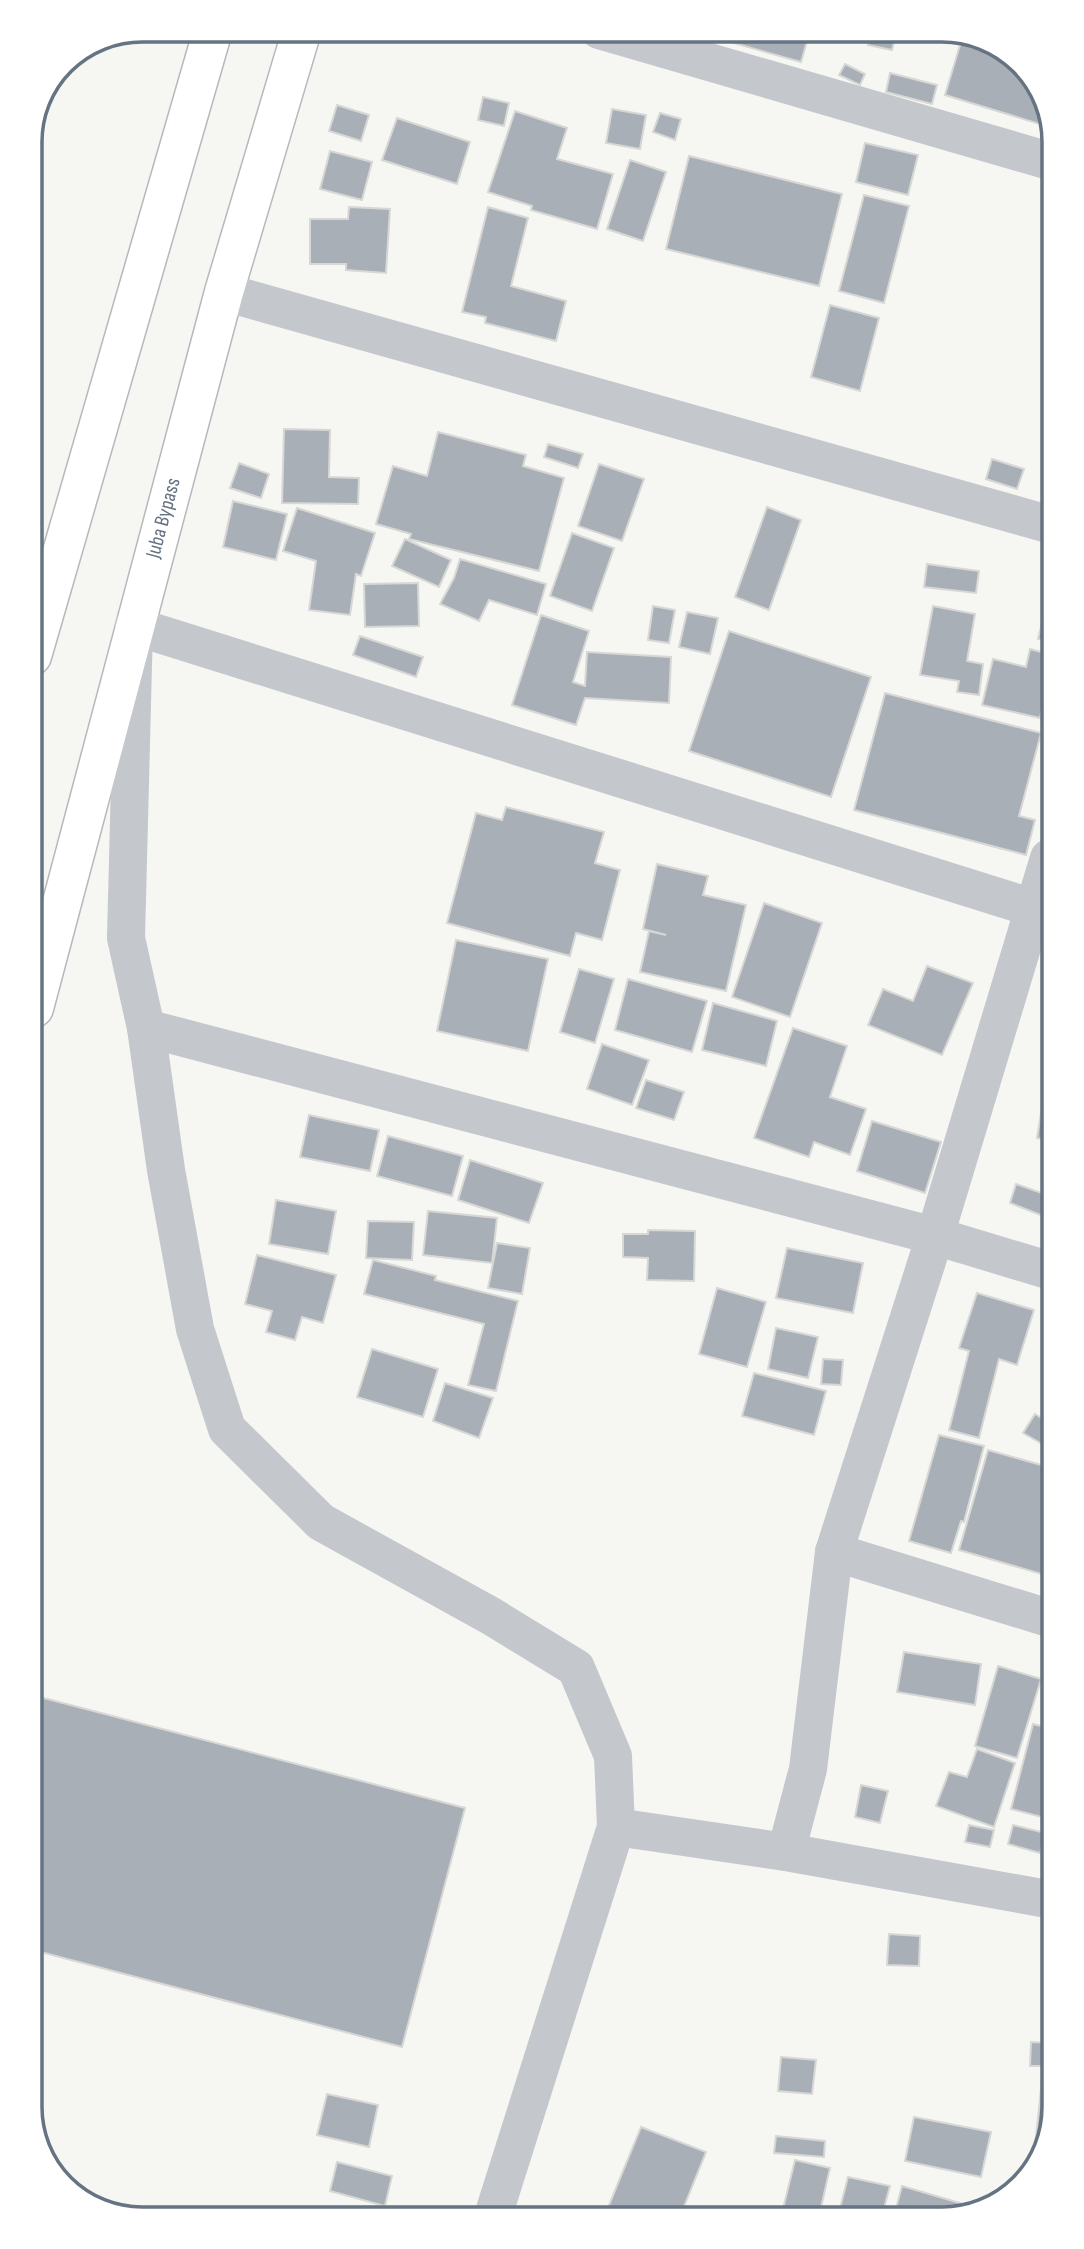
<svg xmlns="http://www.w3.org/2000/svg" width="1084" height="2249" viewBox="0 0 1084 2249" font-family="'Sofia Sans Condensed',sans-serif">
<rect width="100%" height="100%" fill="#f6f6f3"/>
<g fill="#a9afb6" stroke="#d7d8d6" stroke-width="2">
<path d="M710 30H808L810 31 801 62 709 36Z"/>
<path d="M872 30H897L892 50 868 45Z"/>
<path d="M963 35 1010 53 1046 99V126L945 95Z"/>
<path d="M845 64 865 74 860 85 839 75Z"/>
<path d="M890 73 937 85 932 104 886 92Z"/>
<path d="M483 97 509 103 504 126 478 120Z"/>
<path d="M337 105 369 115 361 141 329 131Z"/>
<path d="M612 109 646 115 640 149 606 143Z"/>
<path d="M515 111 567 128 557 159 613 174 597 229 531 210 532 206 488 192Z"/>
<path d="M660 113 681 119 675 140 653 132Z"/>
<path d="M397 118 470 142 457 184 382 160Z"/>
<path d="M865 143 918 155 908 195 856 182Z"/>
<path d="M330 151 372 162 362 200 320 189Z"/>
<path d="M689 156 842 194 819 286 666 249Z"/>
<path d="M630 160 666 172 643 241 607 229Z"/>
<path d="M864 195 909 206 884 303 839 291Z"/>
<path d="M349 207 390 209 386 273 346 270V264H310V219H348Z"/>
<path d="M488 207 528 218 511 286 566 301 556 341 485 323 486 317 462 312Z"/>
<path d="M830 305 879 318 860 391 811 377Z"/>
<path d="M284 429 330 430 329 477 359 478 358 504 282 503Z"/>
<path d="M438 432 526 455 523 466 564 478 539 571 409 539 411 534 376 524 393 466 427 476Z"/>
<path d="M548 444 583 454 578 468 544 457Z"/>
<path d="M992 459 1024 469 1017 489 986 479Z"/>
<path d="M239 463 269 474 261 498 230 488Z"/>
<path d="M599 464 644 479 622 541 578 526Z"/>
<path d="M233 501 287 514 276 560 223 547Z"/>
<path d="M767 507 801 520 769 610 735 597Z"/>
<path d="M297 508 375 533 361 576 356 574 350 615 309 610 316 561 283 551Z"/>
<path d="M572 533 614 548 592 611 550 596Z"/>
<path d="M405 539 451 560 439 587 392 566Z"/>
<path d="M460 559 546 584 537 615 489 600 479 621 440 604 454 578Z"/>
<path d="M927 564 979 571 976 593 924 587Z"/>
<path d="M418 583 419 626 365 627 364 584Z"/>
<path d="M1048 599V641L1038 639Z"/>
<path d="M653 606 675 610 669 643 648 640Z"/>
<path d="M933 606 975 614 967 661 983 664 979 695 957 692 959 681 920 675Z"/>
<path d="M687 612 718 618 710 654 679 647Z"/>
<path d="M541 615 589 631 573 682 585 686 587 652 671 657 669 703 585 698 576 725 512 705Z"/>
<path d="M729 631 871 677 831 797 689 751Z"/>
<path d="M360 636 423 657 416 677 353 655Z"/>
<path d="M1030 649 1048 654V694H1045L1040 718 982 705 993 659 1026 667Z"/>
<path d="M885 693 1041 733 1019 816 1035 820 1026 855 854 810Z"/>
<path d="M506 807 604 832 595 863 620 870 602 940 576 933 570 956 447 923 476 813 502 820Z"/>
<path d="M657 864 708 876 703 895 746 905 726 991 640 972 649 931 666 935 643 929Z"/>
<path d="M764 903 822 923 790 1017 732 997Z"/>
<path d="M456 940 548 959 528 1051 437 1031Z"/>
<path d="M927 966 973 983 942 1055 868 1025 883 989 913 1001Z"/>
<path d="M579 969 614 979 595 1043 560 1032Z"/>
<path d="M628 979 707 1001 692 1052 615 1030Z"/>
<path d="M713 1003 777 1021 766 1066 702 1050Z"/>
<path d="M793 1028 847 1046 830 1097 866 1109 850 1155 814 1142 809 1157 754 1138Z"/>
<path d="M602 1044 649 1060 632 1105 587 1089Z"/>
<path d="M646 1080 684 1092 674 1120 636 1108Z"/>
<path d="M1043 1101 1050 1102V1157L1044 1155 1048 1140 1037 1138Z"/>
<path d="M309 1115 379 1130 370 1171 300 1157Z"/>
<path d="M872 1121 941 1142 925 1193 857 1171Z"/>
<path d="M388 1136 463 1156 452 1196 377 1176Z"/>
<path d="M470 1160 543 1183 529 1223 458 1200Z"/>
<path d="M1016 1184 1050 1196 1051 1219 1010 1203Z"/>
<path d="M276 1200 336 1211 328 1254 269 1244Z"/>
<path d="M428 1211 497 1218 492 1263 423 1255Z"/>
<path d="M368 1221 414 1222 412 1260 366 1258Z"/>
<path d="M648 1230 695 1231 694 1281 647 1280 648 1258 623 1257V1234H648Z"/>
<path d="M497 1243 530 1248 522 1294 488 1288Z"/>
<path d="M787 1248 863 1263 853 1313 776 1298Z"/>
<path d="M257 1255 336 1275 323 1323 302 1317 295 1340 266 1332 272 1311 245 1304Z"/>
<path d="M373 1260 436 1276 435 1280 518 1301 496 1391 468 1385 484 1324 364 1294Z"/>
<path d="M717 1288 766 1302 747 1367 699 1354Z"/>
<path d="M977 1293 1034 1310 1017 1365 999 1359 979 1438 949 1430 969 1351 959 1348Z"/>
<path d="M776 1328 818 1337 808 1378 768 1369Z"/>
<path d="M372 1349 438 1369 423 1417 357 1397Z"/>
<path d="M823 1359 843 1360 841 1385 821 1384Z"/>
<path d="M754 1373 826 1391 814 1435 742 1416Z"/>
<path d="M445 1383 493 1398 479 1438 433 1421Z"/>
<path d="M1035 1414 1051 1424V1449L1023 1433Z"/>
<path d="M939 1435 984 1446 964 1522 961 1521 951 1553 909 1541Z"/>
<path d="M988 1450 1052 1468V1577L959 1550Z"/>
<path d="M904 1652 981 1664 975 1705 897 1692Z"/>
<path d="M998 1666 1041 1679 1017 1758 975 1746Z"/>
<path d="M36 1696 465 1808 402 2047 37 1951Z"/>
<path d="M1033 1724 1053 1729V1820L1011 1809Z"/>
<path d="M977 1749 1015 1763 994 1827 936 1806 949 1772 967 1777Z"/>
<path d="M861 1785 888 1791 880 1823 855 1817Z"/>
<path d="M969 1825 994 1830 990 1847 965 1842Z"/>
<path d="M1013 1825 1045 1833 1040 1853 1008 1844Z"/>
<path d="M889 1934 920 1936 919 1966 887 1965Z"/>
<path d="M1031 2042 1051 2043 1050 2066H1030Z"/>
<path d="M781 2057 816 2060 812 2094 778 2091Z"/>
<path d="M1043 2070 1054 2071V2107L1042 2147 1035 2146Z"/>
<path d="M327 2094 378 2105 369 2147 317 2135Z"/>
<path d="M914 2117 991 2132 981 2177 905 2161Z"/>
<path d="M641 2127 706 2152 681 2214 605 2215Z"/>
<path d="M776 2136 825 2141 824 2157 774 2153Z"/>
<path d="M795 2160 830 2168 820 2212 782 2213Z"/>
<path d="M337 2162 392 2176 385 2206 330 2191Z"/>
<path d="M848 2177 890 2186 883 2212H839Z"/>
<path d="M902 2186 970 2206 968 2211 895 2212Z"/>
</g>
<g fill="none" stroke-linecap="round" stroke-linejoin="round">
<g stroke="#b5b9bd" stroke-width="41">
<g id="primary">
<path d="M32 656 213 30"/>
<path d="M34 1008 224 292 302 30"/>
</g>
</g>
<g stroke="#c4c7cb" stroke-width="38">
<path d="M599 30 1046 160"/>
<path d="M224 292 1048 524"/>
<path d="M146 1028 935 1236 1051 1271"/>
<path d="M834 1552 1052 1619"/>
<path d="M616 1827 786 1852 1053 1900"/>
<path d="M786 1852 808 1769 834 1552 935 1236 1049 858"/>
<path d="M493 2216 616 1827 613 1756 576 1668 491 1616 321 1522 227 1429 195 1329 166 1170 146 1028 126 938 134 626 1049 913"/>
</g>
<use href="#primary" stroke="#fff" stroke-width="38"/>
</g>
<g text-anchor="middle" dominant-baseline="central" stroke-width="7" stroke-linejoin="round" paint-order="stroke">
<g font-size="21" fill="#667383" stroke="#fff">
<text transform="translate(163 518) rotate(-75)">Juba Bypass</text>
</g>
</g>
<path d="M0 0H1084V2249H0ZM142 42H942A100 100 0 0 1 1042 142V2107A100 100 0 0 1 942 2207H142A100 100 0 0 1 42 2107V142A100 100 0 0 1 142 42Z" fill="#fff" fill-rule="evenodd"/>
<path fill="none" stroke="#667383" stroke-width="3.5" d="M142 42H942A100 100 0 0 1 1042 142V2107A100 100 0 0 1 942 2207H142A100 100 0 0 1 42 2107V142A100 100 0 0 1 142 42Z"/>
</svg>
